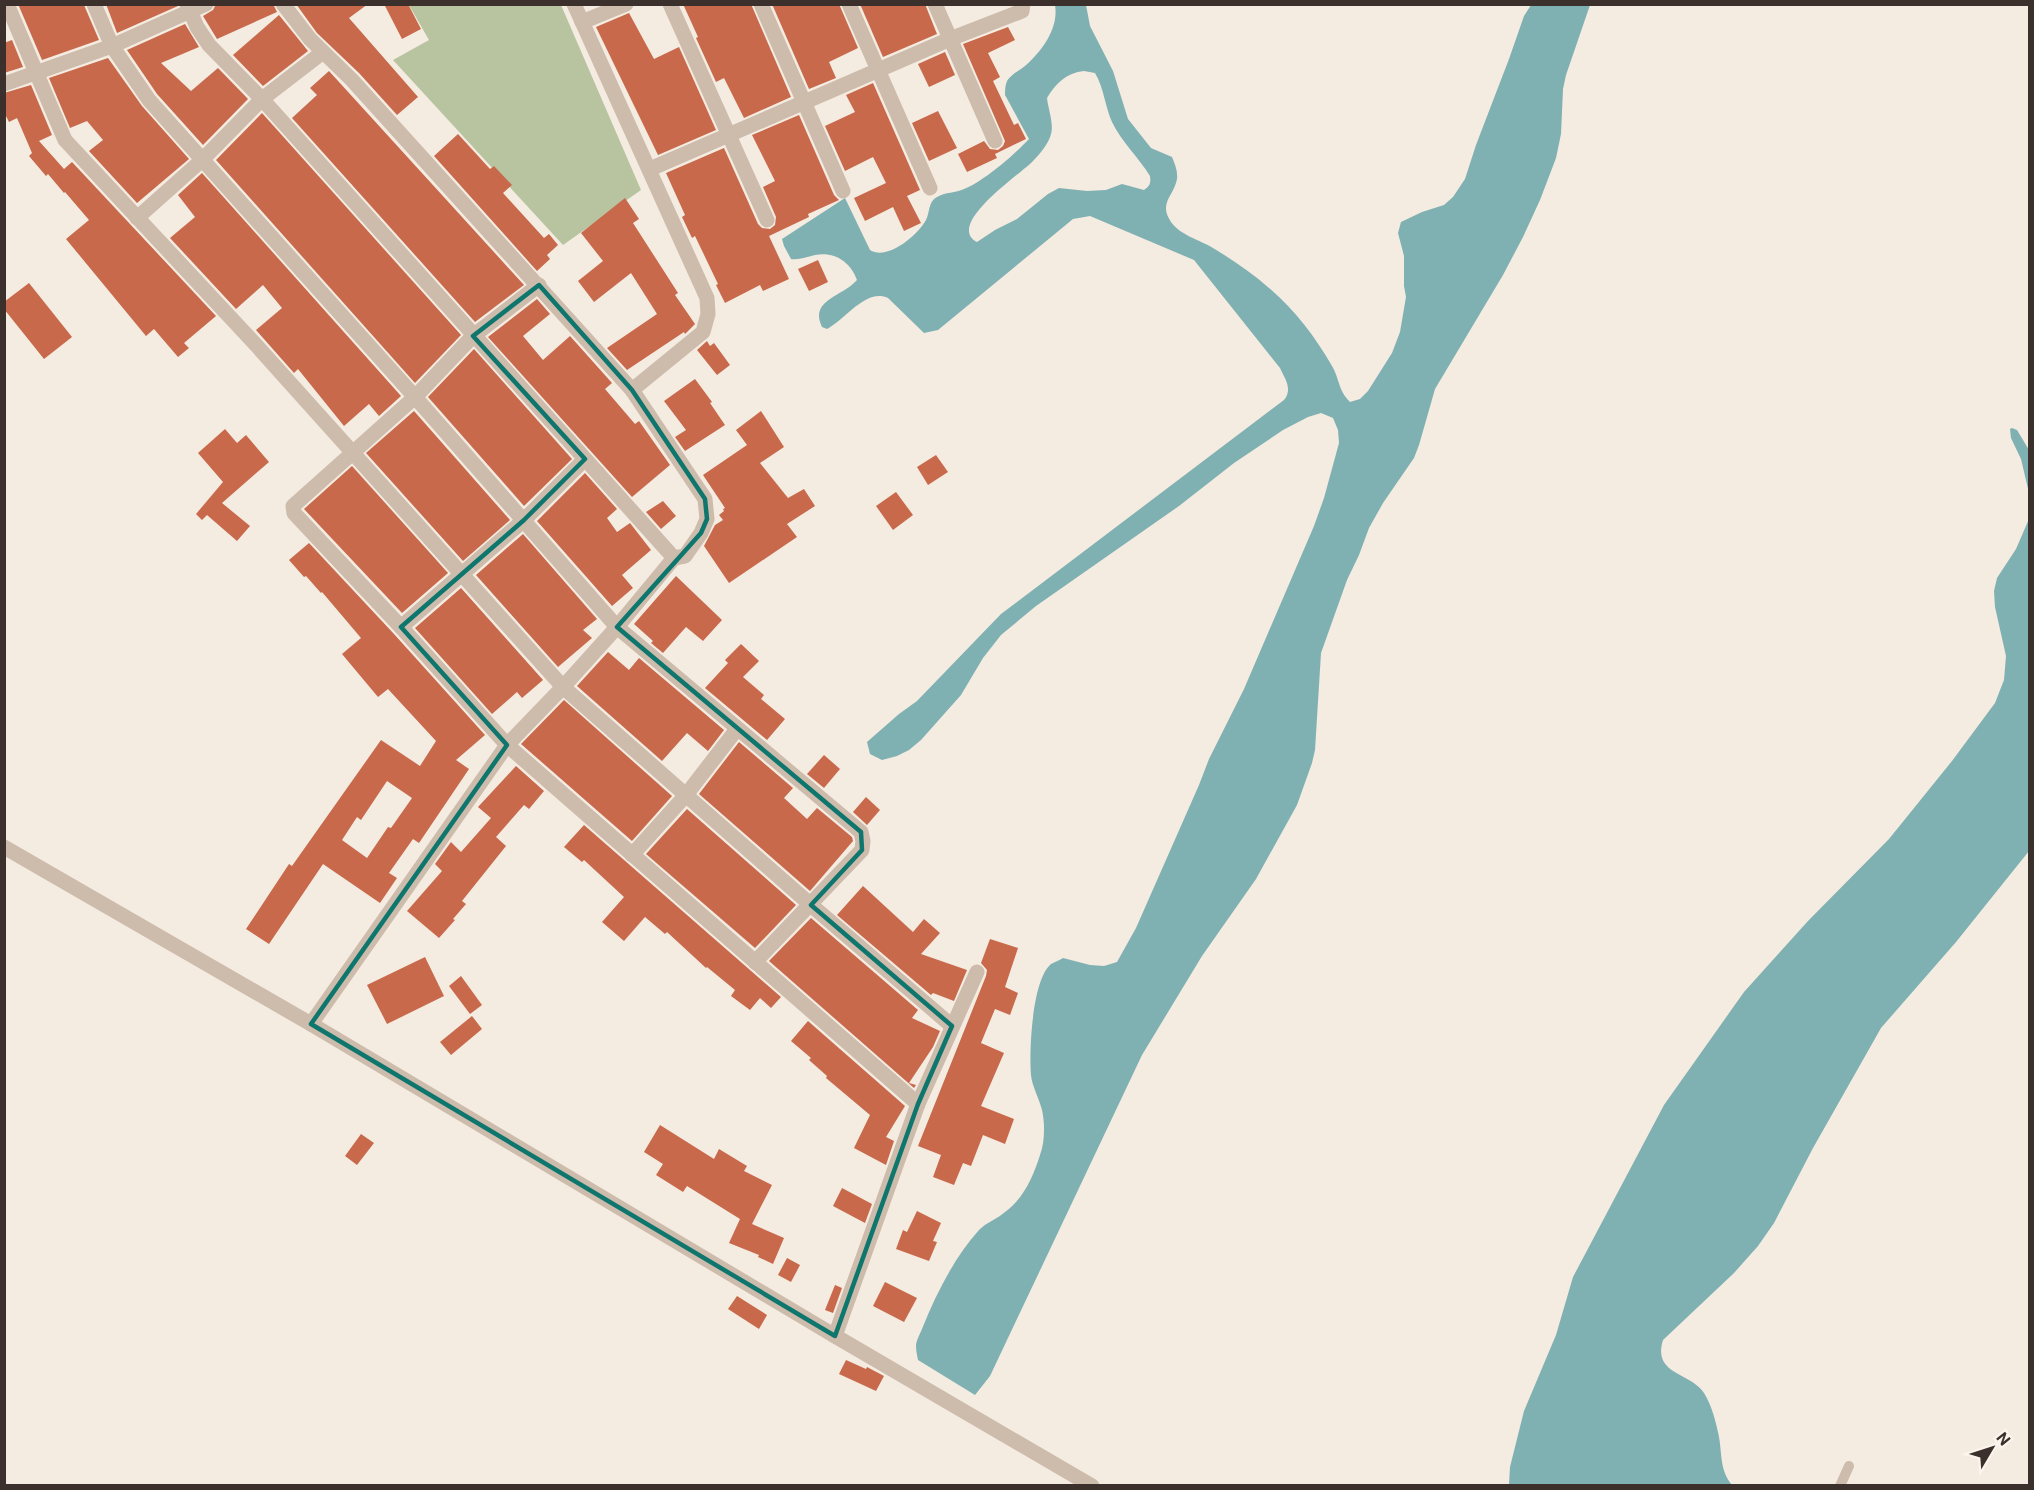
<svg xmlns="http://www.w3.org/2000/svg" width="2034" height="1490" viewBox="0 0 2034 1490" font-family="Roboto,sans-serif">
<rect width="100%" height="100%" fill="#f4ebe1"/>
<path fill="#b8c4a0" d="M409 5H561L641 190 563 245 393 60 429 40Z"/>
<g fill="#7fb0b2" fill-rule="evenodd">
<path d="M1055 5H1086L1090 26 1113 71 1128 119 1151 148 1172 157C1175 164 1178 172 1177 179 1174 196 1158 203 1171 222 1180 235 1200 240 1213 248 1233 260 1252 273 1269 288 1294 309 1316 338 1332 366 1340 380 1338 390 1350 402L1360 399 1368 391 1392 353 1400 332 1406 297 1404 286V256L1398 233 1401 222 1422 212 1444 205 1453 197 1465 179 1476 145 1509 59 1524 16 1531 5H1590L1566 75 1563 89 1561 134 1556 158 1540 200 1523 237 1503 275 1435 389 1419 445 1414 458 1383 503 1369 528 1359 555 1347 580 1321 653 1315 750 1312 763 1297 805 1256 879 1202 956 1142 1055 990 1376 975 1395 918 1360C917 1355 916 1350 916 1346 916 1341 920 1334 922 1329 936 1294 954 1258 979 1230 987 1222 997 1219 1005 1212 1024 1198 1033 1177 1040 1155 1045 1142 1045 1123 1042 1110 1039 1098 1032 1086 1031 1075 1029 1051 1032 980 1051 964 1055 962 1060 960 1063 958L1090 965 1104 966 1117 962 1136 928 1199 785 1209 759 1244 689 1314 526 1324 498 1339 443 1338 430 1333 418 1321 413 1308 417 1283 430 1234 463 1179 506 1036 606 1001 635 983 658 961 695 921 740 909 750 897 756 882 760 870 754 867 742 899 714 917 701 1001 614 1284 400C1293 389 1285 379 1280 368L1194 260 1090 216 1073 219 938 330 924 333 888 298C866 288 846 319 827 329L822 327C809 300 842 297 857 280 851 262 834 251 815 255 806 257 800 260 791 259L784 246 782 239 845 198 870 250C887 261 917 236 926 220 930 212 928 202 937 197 945 192 956 193 964 189 984 181 1014 155 1029 139L1005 95C1005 90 1005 86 1007 81 1011 74 1019 71 1025 66 1042 51 1059 28 1055 5ZM1084 71 1095 73C1104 88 1105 106 1112 122 1121 141 1139 158 1150 176 1151 183 1150 186 1144 190L1122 184 1106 190 1087 191 1059 188 1048 194 1017 219 995 230 977 242C944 225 1022 173 1033 161 1039 155 1049 143 1051 134 1054 124 1048 108 1047 98 1056 83 1066 73 1084 71Z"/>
<path d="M2012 428 2017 430 2029 450V493L2021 459 2011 438 2010 429Z"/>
<path d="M2029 519V851L1956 942 1881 1028 1813 1148 1774 1223 1758 1246 1734 1273 1663 1340C1652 1375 1691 1372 1704 1393 1712 1406 1716 1422 1719 1437 1722 1454 1720 1471 1732 1485H1509L1510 1467 1524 1411 1556 1335 1573 1277 1664 1105 1744 992 1808 921 1889 839 1952 761 1995 703 2004 680 2006 656 1995 607 1994 591 1997 578 2016 549Z"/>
</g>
<g fill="#c8694b" fill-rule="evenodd">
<path d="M18 4 84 5 99 40 42 60Z"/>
<path d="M106 4H177L178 6 117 33Z"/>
<path d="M216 4H273L277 12 217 39 203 16 213 10Z"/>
<path d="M296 4H368L349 18 418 97 397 115 359 73 317 33Z"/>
<path d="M384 4H408L421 29 402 39Z"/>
<path d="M683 4H751L791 97 744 118 724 78 716 82 696 38 698 37Z"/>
<path d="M772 4H839L858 48 829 62 836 78 809 89Z"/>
<path d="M860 4H925L937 34 883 57Z"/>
<path d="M629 13 654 59 679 47 716 130 658 155 596 27Z"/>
<path d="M279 15 308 51 263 86 233 55Z"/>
<path d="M185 24 199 47 161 63 191 91 218 68 248 99 203 145 157 94 127 50Z"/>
<path d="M1008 27 1015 40 988 53 1000 77 993 81 1014 125 1018 123 1026 139 995 154 997 158 967 172 958 154 984 141 990 149 998 150 1003 146 1005 141 963 44Z"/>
<path d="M12 40 23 67 4 73V43Z"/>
<path d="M945 52 955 75 929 87 918 64Z"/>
<path d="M108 58 142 106 189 159 137 203 89 151 103 140 87 121 70 128 49 78Z"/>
<path d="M329 71 524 285 475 322 292 118 317 95 310 88Z"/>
<path d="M873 83 920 190 907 196 921 223 904 231 893 207 865 221 854 198 886 183 873 157 845 171 825 126 855 112 846 95Z"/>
<path d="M31 85 52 135 39 141 64 169 72 162 216 316 184 343 189 348 178 357 154 329 146 336 66 239 89 220 65 192 64 193 48 174 46 176 29 156 32 153 17 118 9 122 4 112V93Z"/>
<path d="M938 111 957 148 929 161 912 123Z"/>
<path d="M262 113 461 335 415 383 216 160Z"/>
<path d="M799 115 834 195 839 200 808 214 809 217 769 236 789 279 763 291 760 285 725 303 716 285 718 284 695 236 692 238 682 217 685 215 666 173 724 148 758 224 762 228 770 229 775 225 776 217 763 187 775 181 752 135Z"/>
<path d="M458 134 490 169 494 166 512 185 503 193 544 238 549 234 558 245 547 255 550 259 537 271 434 156Z"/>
<path d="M202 173 401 396 379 416 369 404 344 426 298 369 294 373 256 330 282 308 263 285 236 309 170 238 195 217 178 195Z"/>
<path d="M625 198 639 219 633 223 678 293 675 295 695 324 685 334 684 332 627 370 607 348 657 314 631 273 594 302 578 281 603 261 581 233Z"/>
<path d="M818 260 828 282 809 291 798 269Z"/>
<path d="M29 283 72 337 44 359 4 309V302Z"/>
<path d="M537 299 550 314 523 336 543 360 570 336 612 383 605 389 635 424 639 421 670 465 632 497 488 337Z"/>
<path d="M707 341 710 346 714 343 730 365 717 375 697 350Z"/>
<path d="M474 349 572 459 524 506 428 397Z"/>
<path d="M695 379 712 402 710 403 725 425 685 451 675 437 686 430 664 401Z"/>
<path d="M414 411 510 520 463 561 366 453Z"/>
<path d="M761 411 784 447 760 463 788 498 804 489 815 506 787 524 797 537 729 583 704 546 715 525 723 520 719 515 724 511 723 509 725 508 703 475 747 445 736 430Z"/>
<path d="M225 429 237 443 246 435 269 462 222 503 250 526 237 541 207 515 202 520 196 514 223 482 198 453Z"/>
<path d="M936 455 948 472 928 485 917 467Z"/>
<path d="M352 466 448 573 402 613 304 509Z"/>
<path d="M585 473 617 509 607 518 617 532 630 523 651 550 622 575 633 588 612 606 537 521Z"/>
<path d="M896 492 913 515 893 530 876 506Z"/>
<path d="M663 501 676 516 661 529 646 512Z"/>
<path d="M523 534 597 619 583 630 592 638 558 667 476 575Z"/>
<path d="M309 543 394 634 485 735 456 760 469 769 419 843 413 839 389 873 397 878 380 903 323 864 269 944 246 929 289 864 292 866 381 740 420 766 436 741 388 689 378 697 342 654 361 638 322 592 321 593 306 576 304 577 289 560ZM387 781 412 798 391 828 388 827 367 858 342 840 357 817 361 820Z"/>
<path d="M676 576 722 620 703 641 686 627 663 653 651 643 653 641 634 624Z"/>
<path d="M461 588 543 680 522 698 517 692 492 714 415 628Z"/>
<path d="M741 644 759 661 743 677 764 695 761 699 785 719 767 740 705 688 728 663 725 660Z"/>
<path d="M608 652 629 670 639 658 724 730 708 751 687 733 662 761 577 686Z"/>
<path d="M564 700 672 796 632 841 521 744Z"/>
<path d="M739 742 793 788 784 798 807 819 817 808 852 837 853 841 810 891 699 794Z"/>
<path d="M824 755 840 769 824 788 807 774Z"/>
<path d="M516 766 544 791 529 809 524 805 496 837 506 846 462 901 466 904 453 919 455 920 439 938 407 911 442 871 435 864 451 842 461 852 491 818 478 807Z"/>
<path d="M866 797 880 810 867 825 853 812Z"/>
<path d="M687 809 796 905 755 948 646 854Z"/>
<path d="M584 825 781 997 771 1008 760 998 750 1010 731 996 735 990 707 967 706 968 667 932 665 934 645 917 624 941 602 922 624 897 584 860 582 862 564 847Z"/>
<path d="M863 886 913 932 924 919 940 933 921 954 967 970 954 1001 933 993 931 995 837 915Z"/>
<path d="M811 918 918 1010 912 1018 940 1031 933 1047 909 1083 916 1085 914 1088 769 961Z"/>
<path d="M990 939 1018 948 1005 987 1018 993 1010 1015 995 1009 981 1043 1004 1053 981 1106 1014 1119 1005 1144 983 1135 971 1166 963 1163 954 1185 933 1177 941 1155 918 1146 986 976 987 970 981 963Z"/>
<path d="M425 957 444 996 387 1024 367 985Z"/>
<path d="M461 976 482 1005 470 1014 449 986Z"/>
<path d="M472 1016 482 1029 451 1055 440 1042Z"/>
<path d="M808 1021 905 1106 886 1137 894 1141 886 1165 854 1148 870 1115 826 1078 827 1076 809 1060 811 1058 791 1041Z"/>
<path d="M660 1125 714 1159 719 1149 747 1166 744 1171 772 1185 752 1224 784 1238 773 1264 758 1257 759 1255 729 1243 740 1219 687 1186 683 1192 656 1175 663 1164 644 1152Z"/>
<path d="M361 1134 374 1143 357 1165 345 1156Z"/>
<path d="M842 1188 872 1204 865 1223 833 1206Z"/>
<path d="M917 1211 941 1223 933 1241 937 1242 929 1261 896 1249 903 1230 907 1232Z"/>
<path d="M787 1258 800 1265 791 1282 778 1275Z"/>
<path d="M885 1282 917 1298 904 1322 873 1306Z"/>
<path d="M835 1285 842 1288 833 1313 825 1310Z"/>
<path d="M737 1296 767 1315 759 1329 728 1309Z"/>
<path d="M846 1360 866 1369 867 1367 884 1376 876 1391 839 1374Z"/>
</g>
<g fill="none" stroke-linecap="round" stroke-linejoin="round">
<path stroke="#cdbbac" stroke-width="10" d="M1840 1486 1849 1466"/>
<g stroke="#cdbbac" stroke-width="15">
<path d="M7 4 65 140 257 346 563 687 811 905 952 1026"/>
<path d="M94 4 112 46 149 100 415 397 617 627 861 832 863 841 862 850 755 962"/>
<path d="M187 4 197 27 209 45 262 99 674 558"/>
<path d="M283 4 310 39 352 80 632 390"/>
<path d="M670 4 767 220"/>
<path d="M761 4 843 191"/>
<path d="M849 4 930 188"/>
<path d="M935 4 995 141"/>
<path d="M582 22 626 4"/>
<path d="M4 84 112 46 206 4"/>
<path d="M650 169 950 39 1022 11 1023 4"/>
<path d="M137 218 202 160 262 99 323 52"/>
<path d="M539 285 473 336 415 397 293 506 294 513 401 627 507 745 918 1104"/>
<path d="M401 627 524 520 585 459"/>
<path d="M4 847 311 1024 835 1336 1092 1486"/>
<path d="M632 855 686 795 737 729"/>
<path d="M311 1024 507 745 563 687 617 627 674 558 685 556 701 533 707 519 705 499 632 390 703 332 708 314 707 298 574 4"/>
<path d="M835 1336 918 1104 977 972"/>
</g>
</g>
<path fill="none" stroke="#0f766e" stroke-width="4.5" stroke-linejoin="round" d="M539 285 632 390 705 499 707 519 701 533 617 627 861 832 862 850 811 905 952 1026 918 1104 835 1336 311 1024 507 745 401 627 524 520 585 459 473 336Z"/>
<rect width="2034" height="1490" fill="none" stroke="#3b302b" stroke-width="12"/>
<g transform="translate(1992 1448) rotate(51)" stroke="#fbf5ee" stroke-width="4.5" paint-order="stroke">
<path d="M0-4.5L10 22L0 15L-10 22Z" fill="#3b302b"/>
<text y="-9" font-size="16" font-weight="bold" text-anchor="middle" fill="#3b302b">N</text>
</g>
</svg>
